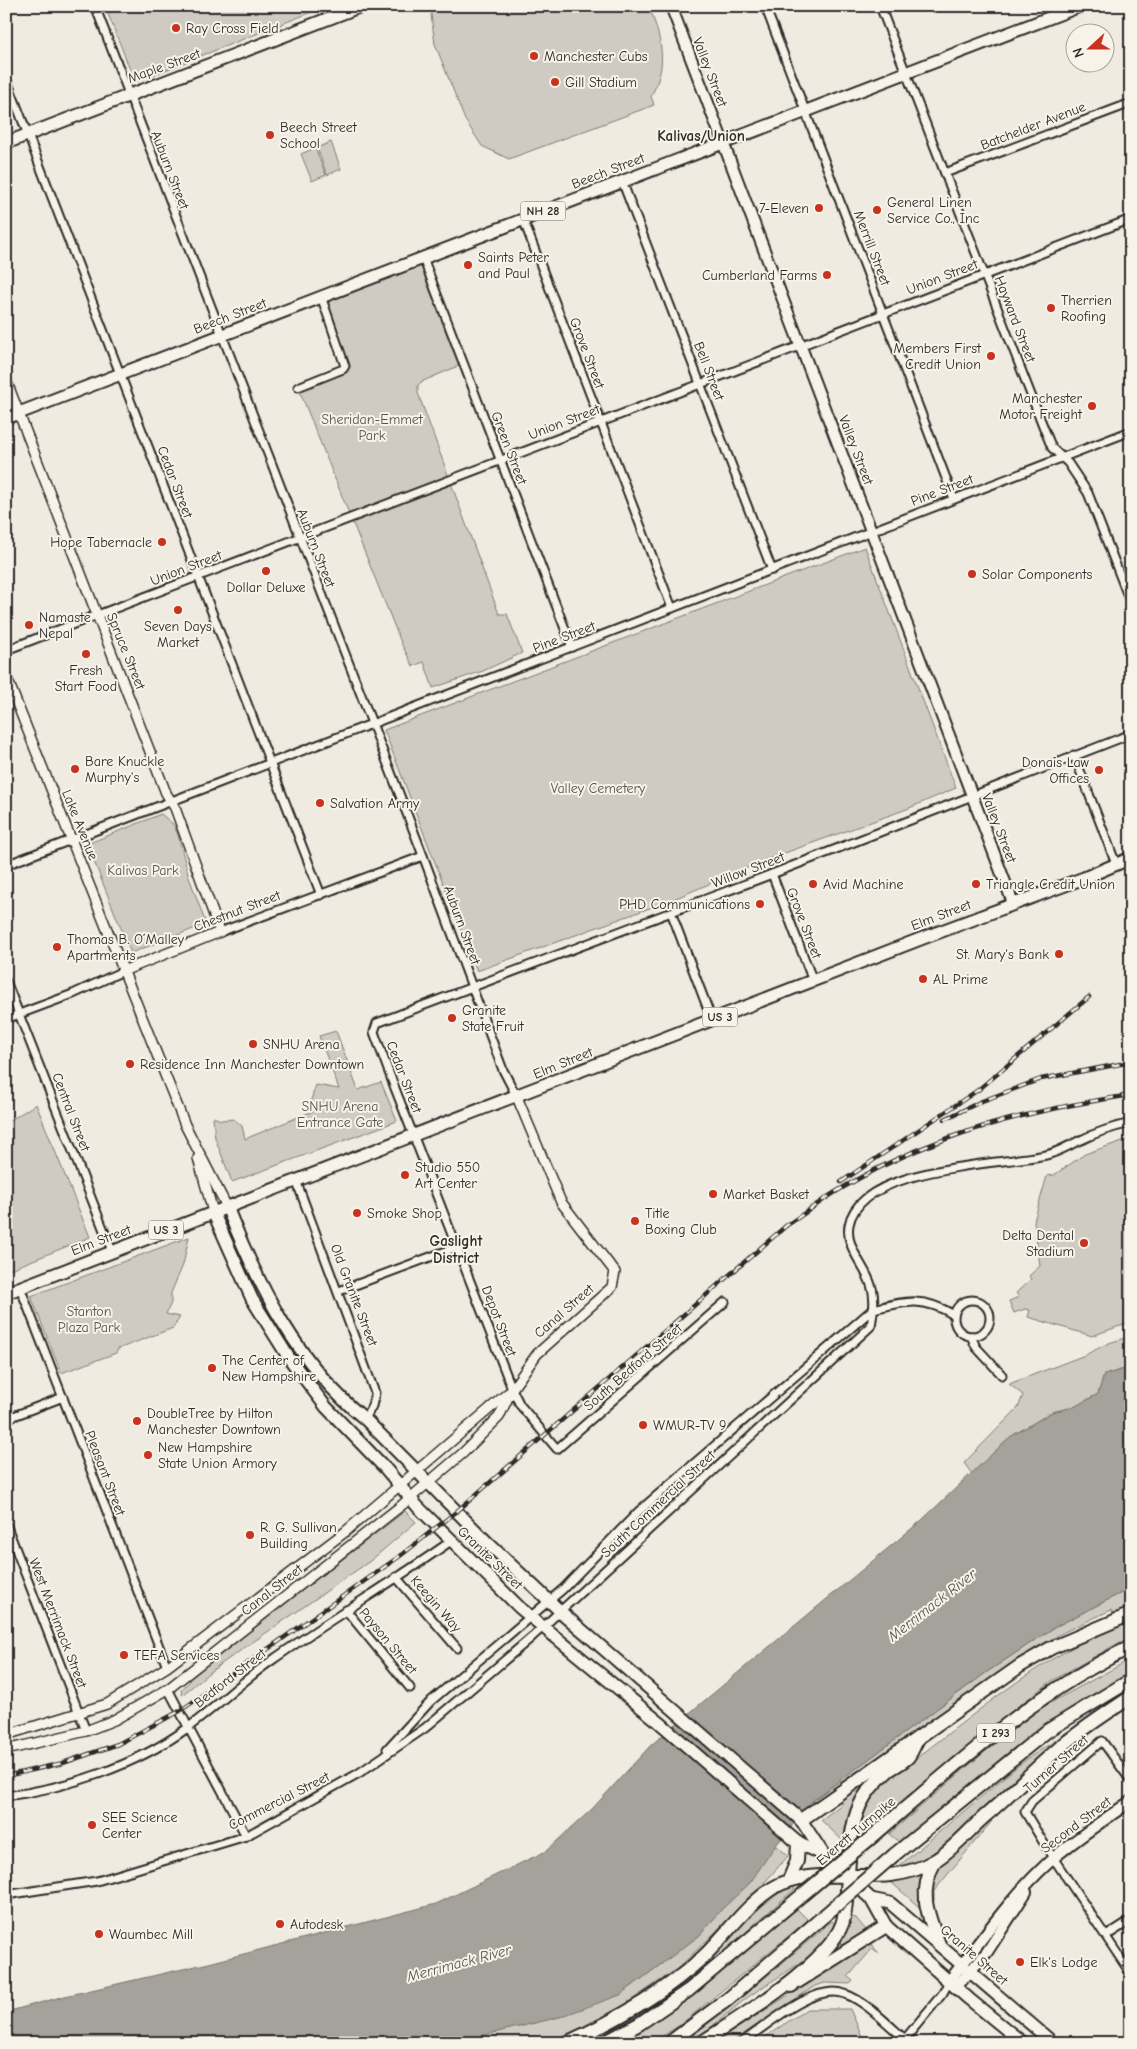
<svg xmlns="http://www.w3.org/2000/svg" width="1137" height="2049" viewBox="0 0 1137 2049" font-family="'Comic Neue',sans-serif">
<rect width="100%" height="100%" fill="#efebe0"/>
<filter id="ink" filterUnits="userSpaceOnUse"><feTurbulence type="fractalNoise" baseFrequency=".02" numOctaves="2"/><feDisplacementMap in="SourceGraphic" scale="10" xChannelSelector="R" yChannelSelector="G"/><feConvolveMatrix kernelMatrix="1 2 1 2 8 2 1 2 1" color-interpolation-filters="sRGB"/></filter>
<g filter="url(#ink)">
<g fill="#cfcbc2" stroke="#7d7b76">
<path d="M105 6H327L135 82Z"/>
<path d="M434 6H649C661 39 669 64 651 96L654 105 509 159 482 146 465 120 435 44 431 15Z"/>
<path d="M331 142 341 169 327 175 317 148Z"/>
<path d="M315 148 326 175 312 181 301 154Z"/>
<path d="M423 258 463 364 421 382 418 385V393L496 606 499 614H507L522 653 483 671 433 688 424 662 413 666 402 645 298 387 343 369 321 296Z"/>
<path d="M865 547 956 788 907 809 768 859 669 901 477 971 384 730Z"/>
<path d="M161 814 173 824 178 835 189 877 206 924 131 953 87 844Z"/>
<path d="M336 1031 358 1090 381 1082 397 1121 232 1182 215 1138 213 1117 221 1120 234 1119 242 1126 245 1139 313 1111 308 1108 316 1085 339 1089 319 1036Z"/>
<path d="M36 1104 90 1237 6 1271V1123Z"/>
<path d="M1131 1138V1322L1092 1336 1028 1317 1030 1310 1025 1309 1014 1313 1009 1301 1019 1297 1016 1293 1031 1279 1029 1276 1040 1266 1034 1221 1047 1176 1054 1175 1085 1154Z"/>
<path d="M189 1237 183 1265 171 1293V1303L166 1314 180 1317 173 1328 118 1349 116 1353 61 1373 31 1296Z"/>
<path d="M1131 1336V1367L1104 1375 1098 1394 1074 1407 1052 1412 1010 1437 972 1474 964 1463 1018 1408 1023 1395 1009 1384 1085 1355 1109 1343Z"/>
<path d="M405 1511 416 1522 370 1561 211 1671 182 1695 181 1690 190 1681 189 1678Z"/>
<path d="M1131 1588V1608L1113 1613 1111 1610 1064 1632 1034 1649 815 1803 812 1801 987 1672 1055 1627Z"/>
<path d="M1131 1622V1636L1053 1680 1017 1707 862 1833 859 1829C865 1808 873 1794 888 1779 967 1723 1038 1653 1131 1622Z"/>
<path d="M1131 1659V1673L1084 1699 1041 1728 900 1843 889 1834 981 1755 1041 1708Z"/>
<path d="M1105 1706 943 1846C930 1856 918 1863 902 1867L900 1865 1020 1764Z"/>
<path d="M863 1785 851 1810 846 1837 843 1841 821 1820 843 1803 841 1800Z"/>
<path d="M990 1818 992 1821 934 1891V1901H929L932 1877 939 1866Z"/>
<path d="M776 1845 788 1856 750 1899 677 1969 611 2014 548 2043H452L620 1995 700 1935Z"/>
<path d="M924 1874 919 1895V1907L891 1882Z"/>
<path d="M792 1887 795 1889C736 1939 678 1999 607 2032 597 2037 587 2043 576 2043L699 1966 762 1905 776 1893Z"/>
<path d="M797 1909 808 1920 680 2025 651 2043H622L691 1998Z"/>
<path d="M851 1917 856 1918 866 1930 839 1949Z"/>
<path d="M832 1921 836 1924C817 1959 778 1975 747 1998 730 2011 713 2026 696 2040L692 2043H683L755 1986Z"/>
<path d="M871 1942 878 1954 872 1949 848 1977 853 1981 850 1984 825 1983 815 1986 730 2043H714Z"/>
<path d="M807 2009H850L865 2043H756Z"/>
</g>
<path fill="#a4a29a" stroke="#74726e" d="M1131 1367V1588L1055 1627 987 1672 812 1801 773 1849 750 1883 721 1910 700 1935 620 1995 560 2017 452 2043H6V2012L65 1996 209 1963 436 1904 546 1851 592 1809 651 1745 922 1520 1010 1437 1052 1412 1074 1407 1098 1394 1104 1375Z"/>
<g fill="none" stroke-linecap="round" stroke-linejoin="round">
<g stroke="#2b2b2b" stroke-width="11">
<g id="minor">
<path d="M95 6 419 845 503 1070 517 1097"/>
<path d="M765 6 954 499"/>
<path d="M880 6 1045 431 1052 448 1068 463 1088 493 1131 604"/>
<path d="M6 78 321 895"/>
<path d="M945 173 1131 103"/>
<path d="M622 181 772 570"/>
<path d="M523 219 672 608"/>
<path d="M423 258 572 647"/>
<path d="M298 387 343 369 345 366 321 296"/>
<path d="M6 650 1131 219"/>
<path d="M1074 755 1116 864"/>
<path d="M6 865 1131 431"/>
<path d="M772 874 813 981"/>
<path d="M671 912 712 1020"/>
<path d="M220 932 423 856"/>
<path d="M6 981 112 1251"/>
<path d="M6 1019 73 994 123 971"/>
<path d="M296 1180 375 1393 372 1406 365 1419"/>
<path d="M20 1287 167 1667"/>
<path d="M339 1291 457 1247"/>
<circle cx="972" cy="1318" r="18"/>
<path d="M725 1302 557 1449 520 1405 512 1389 391 1078 374 1032 377 1023 772 874 1131 734"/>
<path d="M873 1309C906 1301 923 1296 954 1315"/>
<path d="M971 1336 976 1347 1002 1375"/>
<path d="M6 1419 63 1397"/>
<path d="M6 1524 86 1731"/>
<path d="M396 1577 457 1648"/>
<path d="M346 1610 410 1688"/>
<path d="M168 1689 246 1836"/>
<path d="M387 1749 431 1701 563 1589 638 1512 873 1309"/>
<path d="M1131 1781 1102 1741 1032 1801 1025 1812 1048 1850 1131 1974"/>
<path d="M6 1796C68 1788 135 1766 186 1729 215 1708 241 1682 271 1661 330 1619 392 1583 451 1541"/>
<path d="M6 1895 97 1881 246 1836 359 1773 425 1728 532 1637 871 1326C873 1313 876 1298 871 1285 865 1265 845 1248 849 1225 859 1166 999 1165 1046 1155 1059 1152 1069 1145 1081 1140 1097 1132 1113 1127 1131 1123"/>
<path d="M1106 1936 1131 1920"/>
<path d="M905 2039 943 1993 949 1981"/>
<path d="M741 2043C766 2026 815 1982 845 1994 866 2001 892 2028 909 2043"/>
</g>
</g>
<g stroke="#2b2b2b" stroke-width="12">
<g id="tertiary">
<path d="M6 380 166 793 175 808 220 932 123 971"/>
<path d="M6 676 185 1125 227 1207"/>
<path d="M198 1158 213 1212"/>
<path d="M6 1735 107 1704 167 1667 345 1532 508 1393"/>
<path d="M6 1750 86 1731 114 1720 168 1689 402 1505 463 1453 499 1417 512 1389 537 1354 612 1287 615 1272 561 1202 517 1097"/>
</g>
</g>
<g stroke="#2b2b2b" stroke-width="14">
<g id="secondary">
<path d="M671 6 1013 903"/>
<path d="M949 1981C981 1941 1010 1898 1048 1863 1073 1840 1103 1821 1131 1801"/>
<path d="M956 1987 987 1952 1026 1892"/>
</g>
</g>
<g stroke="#2b2b2b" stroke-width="15">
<g id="primary">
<path d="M6 143 361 6"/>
<path d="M6 418 1080 6"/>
<path d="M227 1207C258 1285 298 1365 365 1419L488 1543 561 1612 801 1820 824 1855 871 1899 886 1926 969 1999 1023 2043"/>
<path d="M213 1212 252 1299 289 1358 326 1407 385 1468 417 1506 520 1608 659 1722 798 1843 823 1855"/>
<path d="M6 1293 923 938 1084 878 1131 858"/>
<path d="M871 1899 890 1903 1053 2043"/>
</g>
</g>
<g stroke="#2b2b2b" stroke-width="16">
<g id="motorway">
<path d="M801 1820 1020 1666 1051 1648 1131 1614"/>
<path d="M873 1836C954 1767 1033 1693 1131 1647"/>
<path d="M894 1855 1047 1731 1131 1680"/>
<path d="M935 1861C918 1892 927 1913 939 1944"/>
<path d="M789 1880 797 1861 798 1843"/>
<path d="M791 1986 886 1926"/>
<path d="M566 2043C615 2021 664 1993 703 1957 726 1935 746 1905 773 1888 817 1861 883 1892 934 1861 953 1850 969 1830 985 1816 1012 1793 1036 1767 1063 1745 1085 1727 1108 1712 1131 1697"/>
<path d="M604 2043 639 2024 689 1990 802 1895"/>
<path d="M669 2043 728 1999 825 1915"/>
<path d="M701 2043C738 2018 837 1960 844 1917 850 1884 846 1835 860 1805 866 1791 878 1779 889 1770 895 1766 903 1762 908 1757 912 1752 915 1743 919 1737"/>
</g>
</g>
<use href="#minor" stroke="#f7f3e8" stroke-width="7"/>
<use href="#tertiary" stroke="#f7f3e8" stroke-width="9"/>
<use href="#secondary" stroke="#f7f3e8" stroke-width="10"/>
<use href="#primary" stroke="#f7f3e8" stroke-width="11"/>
<use href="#motorway" stroke="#f7f3e8" stroke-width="12"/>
<g stroke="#2b2b2b" stroke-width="4.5">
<g id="rail">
<path d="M945 1119 982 1101 1041 1079 1131 1062"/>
<path d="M841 1182 978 1090 1089 997"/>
<path d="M6 1776 63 1763 118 1744 180 1711 400 1556 456 1512 787 1225C806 1213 824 1198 844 1187 933 1134 1029 1110 1131 1095"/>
</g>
</g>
<use href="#rail" stroke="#f7f3e8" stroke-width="2.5" stroke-dasharray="8" stroke-linecap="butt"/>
<g stroke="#2b2b2b" stroke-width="16" stroke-linecap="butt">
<g id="motorway-bridge">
<path d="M802 1895 873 1836"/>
<path d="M825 1915 894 1855"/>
</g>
</g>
<use href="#motorway-bridge" stroke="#f7f3e8" stroke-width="12"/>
</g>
</g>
<g fill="#c8321e" stroke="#f7f3e8" stroke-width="2">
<circle cx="176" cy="28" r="5"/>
<circle cx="534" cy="56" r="5"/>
<circle cx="555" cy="82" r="5"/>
<circle cx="270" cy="135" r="5"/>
<circle cx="819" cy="208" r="5"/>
<circle cx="877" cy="210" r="5"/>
<circle cx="468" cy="265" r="5"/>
<circle cx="827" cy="275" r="5"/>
<circle cx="1051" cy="308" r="5"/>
<circle cx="991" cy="356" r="5"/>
<circle cx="1092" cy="406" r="5"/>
<circle cx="162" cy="542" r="5"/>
<circle cx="266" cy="571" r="5"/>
<circle cx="972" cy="574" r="5"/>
<circle cx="178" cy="610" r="5"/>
<circle cx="29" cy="625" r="5"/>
<circle cx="86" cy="654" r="5"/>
<circle cx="75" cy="769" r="5"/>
<circle cx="1099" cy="770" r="5"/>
<circle cx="320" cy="803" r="5"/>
<circle cx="813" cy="884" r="5"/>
<circle cx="976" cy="884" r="5"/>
<circle cx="760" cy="904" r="5"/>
<circle cx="57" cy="947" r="5"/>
<circle cx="1059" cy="954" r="5"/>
<circle cx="923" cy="979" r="5"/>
<circle cx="452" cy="1018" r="5"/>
<circle cx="253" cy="1044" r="5"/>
<circle cx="130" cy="1064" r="5"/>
<circle cx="405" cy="1175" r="5"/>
<circle cx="713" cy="1194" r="5"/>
<circle cx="357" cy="1213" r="5"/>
<circle cx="635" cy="1221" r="5"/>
<circle cx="1084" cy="1243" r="5"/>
<circle cx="212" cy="1368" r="5"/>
<circle cx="137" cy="1421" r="5"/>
<circle cx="643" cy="1425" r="5"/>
<circle cx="148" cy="1455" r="5"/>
<circle cx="250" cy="1535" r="5"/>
<circle cx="124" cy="1655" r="5"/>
<circle cx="92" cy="1825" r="5"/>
<circle cx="280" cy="1924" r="5"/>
<circle cx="99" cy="1934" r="5"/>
<circle cx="1020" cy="1962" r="5"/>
</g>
<g text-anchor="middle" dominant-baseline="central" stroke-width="4" stroke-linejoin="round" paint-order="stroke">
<g fill="#f7f3e8" stroke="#686764" stroke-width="1">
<rect x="520.5" y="201.5" width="45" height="19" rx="4"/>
<rect x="702.5" y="1007.5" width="35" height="19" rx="4"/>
<rect x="148.5" y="1220.5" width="35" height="19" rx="4"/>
<rect x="977" y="1723.5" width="38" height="19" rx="4"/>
</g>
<g font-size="12" font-weight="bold" fill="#2b2b2b">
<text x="543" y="211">NH 28</text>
<text x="720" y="1017">US 3</text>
<text x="166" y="1230">US 3</text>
<text x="996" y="1733">I 293</text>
</g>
<g font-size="14" fill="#2b2b2b" stroke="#f7f3e8" text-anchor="start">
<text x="186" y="28">Ray Cross Field</text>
<text x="544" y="56">Manchester Cubs</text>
<text x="565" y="82">Gill Stadium</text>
<text x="280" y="127">Beech Street<tspan x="280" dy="16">School</tspan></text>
<text x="887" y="202">General Linen<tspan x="887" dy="16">Service Co., Inc</tspan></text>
<text x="809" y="208" text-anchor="end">7-Eleven</text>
<text x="478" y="257">Saints Peter<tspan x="478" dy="16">and Paul</tspan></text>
<text x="817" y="275" text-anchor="end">Cumberland Farms</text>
<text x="1061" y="300">Therrien<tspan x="1061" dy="16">Roofing</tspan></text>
<text x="981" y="348" text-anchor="end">Members First<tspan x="981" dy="16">Credit Union</tspan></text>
<text x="1082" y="398" text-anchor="end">Manchester<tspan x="1082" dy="16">Motor Freight</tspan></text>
<text x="152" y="542" text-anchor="end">Hope Tabernacle</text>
<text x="982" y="574">Solar Components</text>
<text x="266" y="587" text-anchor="middle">Dollar Deluxe</text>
<text x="39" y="617">Namaste<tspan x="39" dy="16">Nepal</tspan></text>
<text x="178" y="626" text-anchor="middle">Seven Days<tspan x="178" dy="16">Market</tspan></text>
<text x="86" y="670" text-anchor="middle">Fresh<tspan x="86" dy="16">Start Food</tspan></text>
<text x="85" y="761">Bare Knuckle<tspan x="85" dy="16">Murphy's</tspan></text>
<text x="1089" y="762" text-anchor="end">Donais Law<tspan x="1089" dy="16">Offices</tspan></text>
<text x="330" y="803">Salvation Army</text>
<text x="823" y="884">Avid Machine</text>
<text x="986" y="884">Triangle Credit Union</text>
<text x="750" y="904" text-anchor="end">PHD Communications</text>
<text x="67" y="939">Thomas B. O’Malley<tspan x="67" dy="16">Apartments</tspan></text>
<text x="1049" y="954" text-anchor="end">St. Mary's Bank</text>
<text x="933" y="979">AL Prime</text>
<text x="462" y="1010">Granite<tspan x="462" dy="16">State Fruit</tspan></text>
<text x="263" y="1044">SNHU Arena</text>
<text x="140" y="1064">Residence Inn Manchester Downtown</text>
<text x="415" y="1167">Studio 550<tspan x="415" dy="16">Art Center</tspan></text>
<text x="723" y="1194">Market Basket</text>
<text x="367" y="1213">Smoke Shop</text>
<text x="645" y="1213">Title<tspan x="645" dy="16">Boxing Club</tspan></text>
<text x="1074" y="1235" text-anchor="end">Delta Dental<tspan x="1074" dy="16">Stadium</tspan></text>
<text x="222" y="1360">The Center of<tspan x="222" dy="16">New Hampshire</tspan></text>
<text x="147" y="1413">DoubleTree by Hilton<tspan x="147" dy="16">Manchester Downtown</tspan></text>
<text x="653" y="1425">WMUR-TV 9</text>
<text x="158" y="1447">New Hampshire<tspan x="158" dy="16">State Union Armory</tspan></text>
<text x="260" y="1527">R. G. Sullivan<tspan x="260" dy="16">Building</tspan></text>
<text x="134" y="1655">TEFA Services</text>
<text x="102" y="1817">SEE Science<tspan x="102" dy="16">Center</tspan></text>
<text x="290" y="1924">Autodesk</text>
<text x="109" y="1934">Waumbec Mill</text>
<text x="1030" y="1962">Elk's Lodge</text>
</g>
<g font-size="14" fill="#2b2b2b" stroke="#f7f3e8">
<text transform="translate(164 66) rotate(-20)">Maple Street</text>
<text transform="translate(710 72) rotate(69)">Valley Street</text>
<text transform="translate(1033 126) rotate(-21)">Batchelder Avenue</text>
<text transform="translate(170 170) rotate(69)">Auburn Street</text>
<text transform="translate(608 171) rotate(-21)">Beech Street</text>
<text transform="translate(872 248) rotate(69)">Merrill Street</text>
<text transform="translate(942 277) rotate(-21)">Union Street</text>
<text transform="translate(230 316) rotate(-21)">Beech Street</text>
<text transform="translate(1015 319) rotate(69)">Hayward Street</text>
<text transform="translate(587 353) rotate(69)">Grove Street</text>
<text transform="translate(709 371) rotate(69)">Bell Street</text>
<text transform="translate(564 422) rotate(-21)">Union Street</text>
<text transform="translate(509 448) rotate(69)">Green Street</text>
<text transform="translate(856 450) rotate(69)">Valley Street</text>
<text transform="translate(175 482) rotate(69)">Cedar Street</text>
<text transform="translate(942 490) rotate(-21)">Pine Street</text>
<text transform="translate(316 548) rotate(69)">Auburn Street</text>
<text transform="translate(186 568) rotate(-21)">Union Street</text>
<text transform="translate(564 637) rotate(-21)">Pine Street</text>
<text transform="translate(126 651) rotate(68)">Spruce Street</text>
<text transform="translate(80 825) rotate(68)">Lake Avenue</text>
<text transform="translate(999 828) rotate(69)">Valley Street</text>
<text transform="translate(748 870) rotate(-21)">Willow Street</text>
<text transform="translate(237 911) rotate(-21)">Chestnut Street</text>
<text transform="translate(941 915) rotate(-21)">Elm Street</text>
<text transform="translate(804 923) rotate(69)">Grove Street</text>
<text transform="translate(462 925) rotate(70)">Auburn Street</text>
<text transform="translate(563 1063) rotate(-22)">Elm Street</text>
<text transform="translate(404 1077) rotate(69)">Cedar Street</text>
<text transform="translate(71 1112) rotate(69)">Central Street</text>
<text transform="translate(101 1240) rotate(-21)">Elm Street</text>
<text transform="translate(354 1295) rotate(69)">Old Granite Street</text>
<text transform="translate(564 1311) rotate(-41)">Canal Street</text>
<text transform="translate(499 1321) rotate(69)">Depot Street</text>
<text transform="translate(633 1367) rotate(-41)">South Bedford Street</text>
<text transform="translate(105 1473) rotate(69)">Pleasant Street</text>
<text transform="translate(658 1504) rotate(-43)">South Commercial Street</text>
<text transform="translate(490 1558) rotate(44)">Granite Street</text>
<text transform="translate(272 1590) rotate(-38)">Canal Street</text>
<text transform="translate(436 1604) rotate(49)">Keegin Way</text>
<text transform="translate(58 1623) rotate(69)">West Merrimack Street</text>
<text transform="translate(388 1641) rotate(50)">Payson Street</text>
<text transform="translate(230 1678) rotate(-38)">Bedford Street</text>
<text transform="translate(1056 1764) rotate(-41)">Turner Street</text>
<text transform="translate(279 1801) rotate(-27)">Commercial Street</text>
<text transform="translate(1076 1825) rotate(-37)">Second Street</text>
<text transform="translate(856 1831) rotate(-40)">Everett Turnpike</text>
<text transform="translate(974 1955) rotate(41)">Granite Street</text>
</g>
<g font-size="14" fill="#545351" stroke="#f7f3e8">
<text x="372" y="419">Sheridan-Emmet<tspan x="372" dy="16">Park</tspan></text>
<text x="598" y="788">Valley Cemetery</text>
<text x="143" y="870">Kalivas Park</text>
<text x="340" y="1106">SNHU Arena<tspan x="340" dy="16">Entrance Gate</tspan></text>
<text x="89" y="1311">Stanton<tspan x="89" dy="16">Plaza Park</tspan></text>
</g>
<g font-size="15" font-weight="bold" fill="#2b2b2b" stroke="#f7f3e8">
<text x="701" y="136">Kalivas/Union</text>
<text x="456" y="1241">Gaslight<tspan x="456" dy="17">District</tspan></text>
</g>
<g font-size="15" font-style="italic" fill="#555552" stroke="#f7f3e8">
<text transform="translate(932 1605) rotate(-38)">Merrimack River</text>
<text transform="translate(459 1963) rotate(-15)">Merrimack River</text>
</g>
</g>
<rect width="1137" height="2049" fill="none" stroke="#f7f3e8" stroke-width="25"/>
<rect x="12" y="12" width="1112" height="2024" fill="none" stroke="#2b2b2b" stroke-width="2" filter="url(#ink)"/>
<g transform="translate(1090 48) rotate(249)"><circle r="24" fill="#f7f3e8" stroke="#a5a39c"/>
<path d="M0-4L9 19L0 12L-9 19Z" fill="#c8321e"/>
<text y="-8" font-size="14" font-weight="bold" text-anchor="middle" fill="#2b2b2b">N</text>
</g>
</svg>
